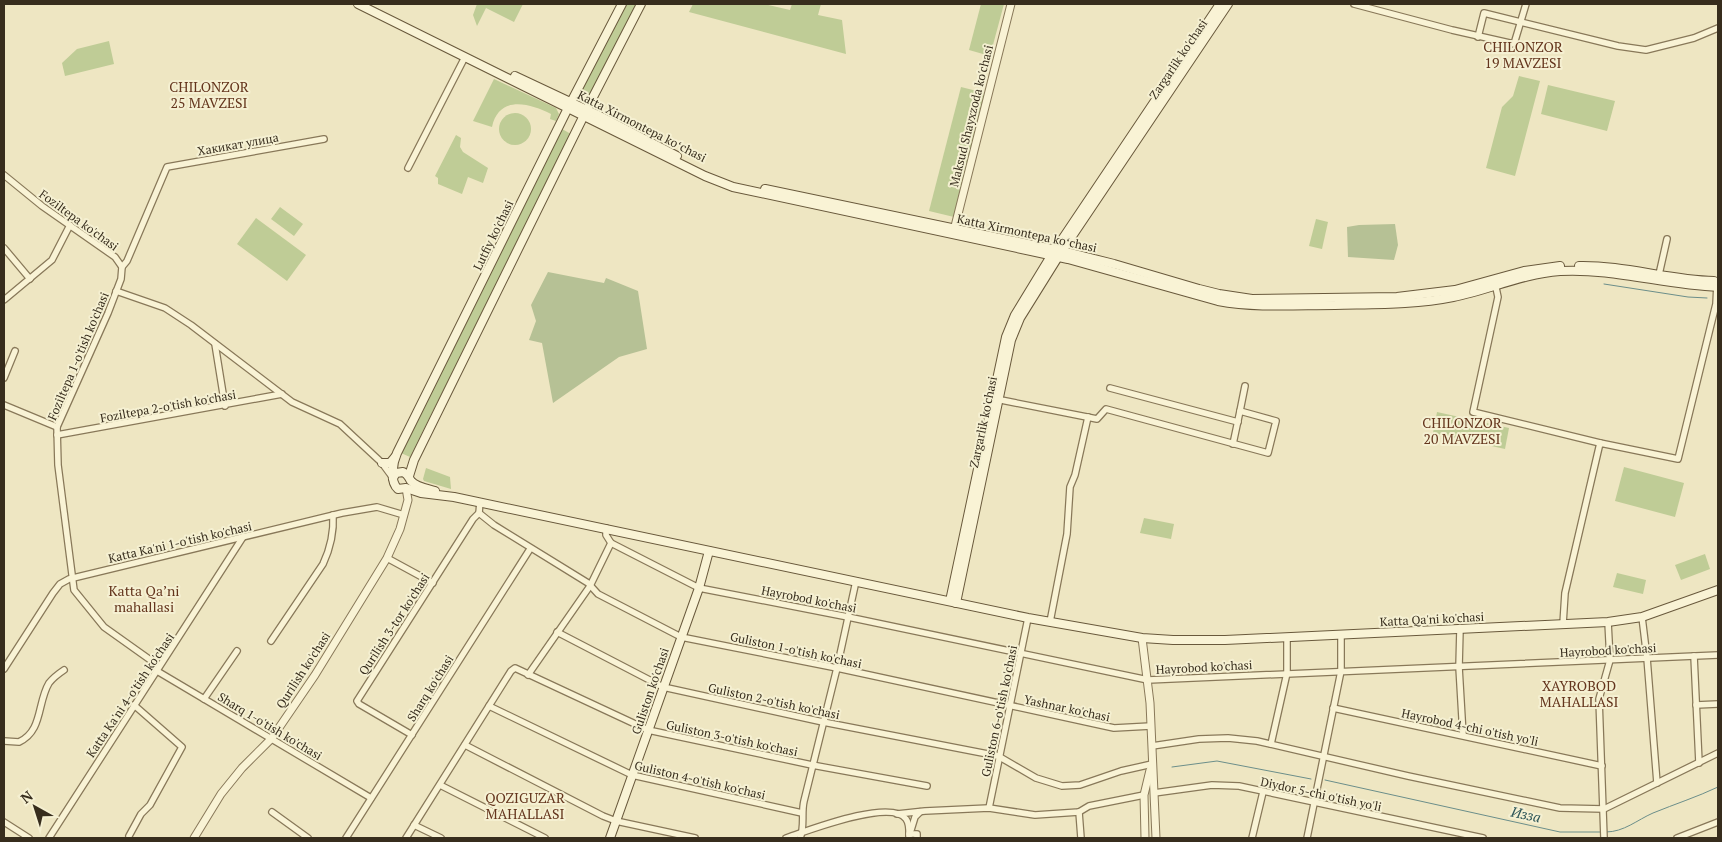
<svg xmlns="http://www.w3.org/2000/svg" width="1722" height="842" viewBox="0 0 1722 842" font-family="'PT Serif',serif">
<rect width="100%" height="100%" fill="#eee6c2"/>
<g fill="#bfcc96">
<path d="M477 4H523L514 22 486 8 477 26 473 15Z"/>
<path d="M627 4H636L590 96 581 92Z"/>
<path d="M693 4H764L790 10 792 4H821L818 15 842 20 846 54 689 12Z"/>
<path d="M981 4H1004L990 56 969 50Z"/>
<path d="M109 41 114 64 65 76 62 63 77 49Z"/>
<path d="M1519 76 1540 81 1515 176 1486 168 1502 107 1513 96Z"/>
<path d="M494 79 556 108 559 114 556 121 550 119 551 114C529 103 499 95 492 127L473 121Z"/>
<path d="M1548 85 1615 101 1607 131 1541 114Z"/>
<path d="M961 87 985 93 954 217 929 211Z"/>
<circle cx="515" cy="129" r="16"/>
<path d="M562 129 571 134 410 457 401 453Z"/>
<path d="M456 135 461 138 460 147 463 152 488 168 483 183 468 177 462 194 438 184V178L435 176Z"/>
<path d="M280 207 303 224 294 236 271 219Z"/>
<path d="M256 218 306 255 287 281 237 244Z"/>
<path d="M1316 219 1328 222 1322 249 1309 246Z"/>
<path d="M1437 412 1509 428 1505 449 1433 433Z"/>
<path d="M1624 467 1684 483 1675 517 1615 501Z"/>
<path d="M426 468 450 477 451 489 424 481 423 479Z"/>
<path d="M1144 518 1174 524 1171 539 1140 533Z"/>
<path d="M1705 554 1710 569 1681 580 1675 565Z"/>
<path d="M1617 573 1646 580 1643 594 1613 587Z"/>
</g>
<g fill="#b6c195">
<path d="M1395 224 1398 245 1394 260 1348 257 1347 227 1359 225Z"/>
<path d="M548 272 604 283 606 278 638 291 647 349 619 357 553 403 542 343 529 340 536 321 531 305Z"/>
</g>
<g fill="none" stroke-linecap="round" stroke-linejoin="round">
<g stroke="#6b8e8a" stroke-width="1">
<path d="M1604 284 1688 297 1707 298"/>
<path d="M1172 767 1217 761 1311 779"/>
<path d="M1325 780 1560 832H1602"/>
<path d="M1606 832C1624 832 1637 820 1653 813 1675 804 1697 797 1718 787"/>
</g>
<g stroke="#887859" stroke-width="8">
<g id="minor">
<path d="M1354 4 1452 30 1514 44 1526 4"/>
<path d="M1478 37 1484 13 1618 46 1646 50 1694 38 1718 28"/>
<path d="M408 168 465 57"/>
<path d="M4 175 42 206 115 257 122 267 121 279 108 313 57 427 58 465 74 590 104 627 156 664 157 671 371 798"/>
<path d="M4 248 30 279"/>
<path d="M122 267 127 261 167 167 324 139"/>
<path d="M1658 279 1667 239"/>
<path d="M1495 283 1498 297 1473 412 1600 443"/>
<path d="M116 291 165 308 191 325 292 402 340 424 382 463 393 478"/>
<path d="M4 300 52 260 70 225"/>
<path d="M215 344 225 406"/>
<path d="M4 378 15 351"/>
<path d="M1110 388 1238 422"/>
<path d="M996 399 1097 419 1106 409 1268 453 1276 421 1240 411 1245 386"/>
<path d="M4 405 57 427"/>
<path d="M57 435 282 394"/>
<path d="M1233 444 1240 411"/>
<path d="M479 513 494 525 588 583 598 594 681 637 837 668 1114 728 1151 726"/>
<path d="M611 543 699 588 848 617 1148 680 1718 655"/>
<path d="M387 558 433 583"/>
<path d="M1642 617 1647 658 1657 783"/>
<path d="M1050 622 1067 534 1070 487 1075 475 1088 417"/>
<path d="M1563 624 1565 593 1600 443 1678 459 1716 304 1717 284"/>
<path d="M1460 629 1459 667 1463 735"/>
<path d="M557 632 663 687 823 722 998 756 1036 778 1062 786 1080 785 1121 771 1152 764"/>
<path d="M271 641 323 564C331 547 334 533 333 515"/>
<path d="M1694 656 1699 763"/>
<path d="M4 669 53 593 60 584 69 579 342 513 377 507 404 515"/>
<path d="M528 675 590 586 611 543 606 535V528"/>
<path d="M204 699 237 651"/>
<path d="M1696 705 1718 704"/>
<path d="M489 706 632 775 802 813"/>
<path d="M1333 708 1602 766"/>
<path d="M412 735 359 704 357 701 473 519 479 513 480 502"/>
<path d="M4 741 19 742C43 731 37 703 49 683 53 678 58 674 64 670"/>
<path d="M1271 744 1287 673V637"/>
<path d="M465 745 603 816 616 821 695 838"/>
<path d="M1152 746 1199 739 1228 738 1257 741 1408 776 1560 808 1604 809 1718 753"/>
<path d="M440 785 545 838"/>
<path d="M1154 793 1212 785 1239 786 1483 838"/>
<path d="M989 808 1028 618"/>
<path d="M272 812 308 838"/>
<path d="M1079 812 1081 838"/>
<path d="M897 814 925 811 989 808 1035 815 1079 812 1089 806 1144 795"/>
<path d="M4 822 29 838"/>
<path d="M414 825 441 838"/>
<path d="M911 830 915 817 920 812"/>
<path d="M909 834H917V838"/>
<path d="M129 836 141 814 150 805 182 747 134 705"/>
<path d="M49 838 243 537"/>
<path d="M346 838 530 549"/>
<path d="M406 838 511 671 515 668 648 730 812 765 927 786"/>
<path d="M786 838C807 831 891 798 906 819 910 824 909 832 909 838"/>
<path d="M800 838C805 827 801 813 804 801L837 668 856 581"/>
<path d="M1252 838 1263 792"/>
<path d="M1307 838 1341 671V635"/>
<path d="M1604 838 1599 699 1610 660 1608 622"/>
<path d="M1677 838 1718 822"/>
</g>
</g>
<g stroke="#887859" stroke-width="9">
<g id="tertiary">
<path d="M953 234 1011 4"/>
<path d="M1142 638 1150 703 1156 838"/>
<path d="M194 838 221 794 242 768 272 738 315 675 387 558 400 529 408 500 406 488"/>
<path d="M1145 838 1144 795 1150 770"/>
</g>
</g>
<g stroke="#69593c" stroke-width="10">
<g id="secondary">
<path d="M358 4 705 176 733 187 1068 259 1218 301C1256 308 1296 305 1335 305 1374 304 1414 305 1453 297 1489 290 1521 274 1560 271 1613 268 1665 285 1718 287"/>
<path d="M622 4 568 108 397 453C393 462 389 481 398 489L406 488 421 493 454 497 1028 618 1142 638 1173 640H1225L1608 622 1642 617 1718 590"/>
<path d="M515 76 598 115 677 156"/>
<path d="M765 189 1062 251 1114 264 1199 289 1219 294 1252 299 1397 297 1455 290 1524 271 1560 266"/>
<path d="M1579 266C1624 265 1668 280 1714 281"/>
<path d="M382 463H390L395 457"/>
<path d="M409 476 414 460 592 99 641 4"/>
<path d="M393 478 396 473 403 472C409 475 408 477 411 481 416 487 429 489 435 491"/>
<path d="M950 601 1006 337 1015 315 1051 256 1220 4"/>
<path d="M956 603 1011 340 1020 318 1058 257 1228 4"/>
<path d="M610 838 699 588 709 551"/>
</g>
</g>
<use href="#minor" stroke="#f9f3d5" stroke-width="5.5"/>
<use href="#tertiary" stroke="#f9f3d5" stroke-width="7"/>
<use href="#secondary" stroke="#f9f3d5" stroke-width="8"/>
</g>
<g text-anchor="middle" dominant-baseline="central" stroke-width="4" stroke-linejoin="round" paint-order="stroke">
<g font-size="12" fill="#372d1d" stroke="#f5f0d2">
<text transform="translate(1178 59) rotate(-56)">Zargarlik ko'chasi</text>
<text transform="translate(971 116) rotate(-76)">Maksud Shayxzoda ko'chasi</text>
<text transform="translate(642 126) rotate(27)">Katta Xirmontepa koʻchasi</text>
<text transform="translate(238 144) rotate(-10)">Хакикат улица</text>
<text transform="translate(79 220) rotate(36)">Foziltepa ko'chasi</text>
<text transform="translate(1027 233) rotate(12)">Katta Xirmontepa koʻchasi</text>
<text transform="translate(493 235) rotate(-64)">Lutfiy ko'chasi</text>
<text transform="translate(78 356) rotate(-67)">Foziltepa 1-o'tish ko'chasi</text>
<text transform="translate(168 406) rotate(-10)">Foziltepa 2-o'tish ko'chasi</text>
<text transform="translate(983 422) rotate(-78)">Zargarlik ko'chasi</text>
<text transform="translate(180 542) rotate(-13)">Katta Ka'ni 1-o'tish ko'chasi</text>
<text transform="translate(809 599) rotate(11)">Hayrobod ko'chasi</text>
<text transform="translate(1432 619) rotate(-3)">Katta Qa'ni ko'chasi</text>
<text transform="translate(394 624) rotate(-57)">Qurilish 3-tor ko'chasi</text>
<text transform="translate(796 650) rotate(12)">Guliston 1-o'tish ko'chasi</text>
<text transform="translate(1608 650) rotate(-3)">Hayrobod ko'chasi</text>
<text transform="translate(1204 667) rotate(-3)">Hayrobod ko'chasi</text>
<text transform="translate(303 670) rotate(-57)">Qurilish ko'chasi</text>
<text transform="translate(430 688) rotate(-58)">Sharq ko'chasi</text>
<text transform="translate(650 691) rotate(-71)">Guliston ko'chasi</text>
<text transform="translate(130 695) rotate(-56)">Katta Ka'ni 4-o'tish ko'chasi</text>
<text transform="translate(774 701) rotate(12)">Guliston 2-o'tish ko'chasi</text>
<text transform="translate(1067 708) rotate(12)">Yashnar ko'chasi</text>
<text transform="translate(999 711) rotate(-78)">Guliston 6-o'tish ko'chasi</text>
<text transform="translate(270 726) rotate(31)">Sharq 1-o'tish ko'chasi</text>
<text transform="translate(1470 727) rotate(12)">Hayrobod 4-chi o'tish yo'li</text>
<text transform="translate(732 738) rotate(12)">Guliston 3-o'tish ko'chasi</text>
<text transform="translate(700 780) rotate(13)">Guliston 4-o'tish ko'chasi</text>
<text transform="translate(1321 794) rotate(12)">Diydor 5-chi o'tish yo'li</text>
</g>
<g font-size="14" fill="#64351d" stroke="#f5f0d2">
<text x="1523" y="46">CHILONZOR<tspan x="1523" dy="16">19 MAVZESI</tspan></text>
<text x="209" y="86">CHILONZOR<tspan x="209" dy="16">25 MAVZESI</tspan></text>
<text x="1462" y="422">CHILONZOR<tspan x="1462" dy="16">20 MAVZESI</tspan></text>
<text x="144" y="590">Katta Qaʼni<tspan x="144" dy="16">mahallasi</tspan></text>
<text x="1579" y="685">XAYROBOD<tspan x="1579" dy="16">MAHALLASI</tspan></text>
<text x="525" y="797">QOZIGUZAR<tspan x="525" dy="16">MAHALLASI</tspan></text>
</g>
<g font-size="14" font-style="italic" fill="#2d5557" stroke="#f5f0d2">
<text transform="translate(1526 814) rotate(12)">Изза</text>
</g>
</g>
<rect width="1722" height="842" fill="none" stroke="#372d1d" stroke-width="10"/>
<g transform="translate(35 807) rotate(321)" stroke="#f5f0d2" stroke-width="4" paint-order="stroke">
<path d="M0-4L9 19L0 12L-9 19Z" fill="#372d1d"/>
<text y="-8" font-size="14" font-weight="bold" text-anchor="middle" fill="#372d1d">N</text>
</g>
</svg>
